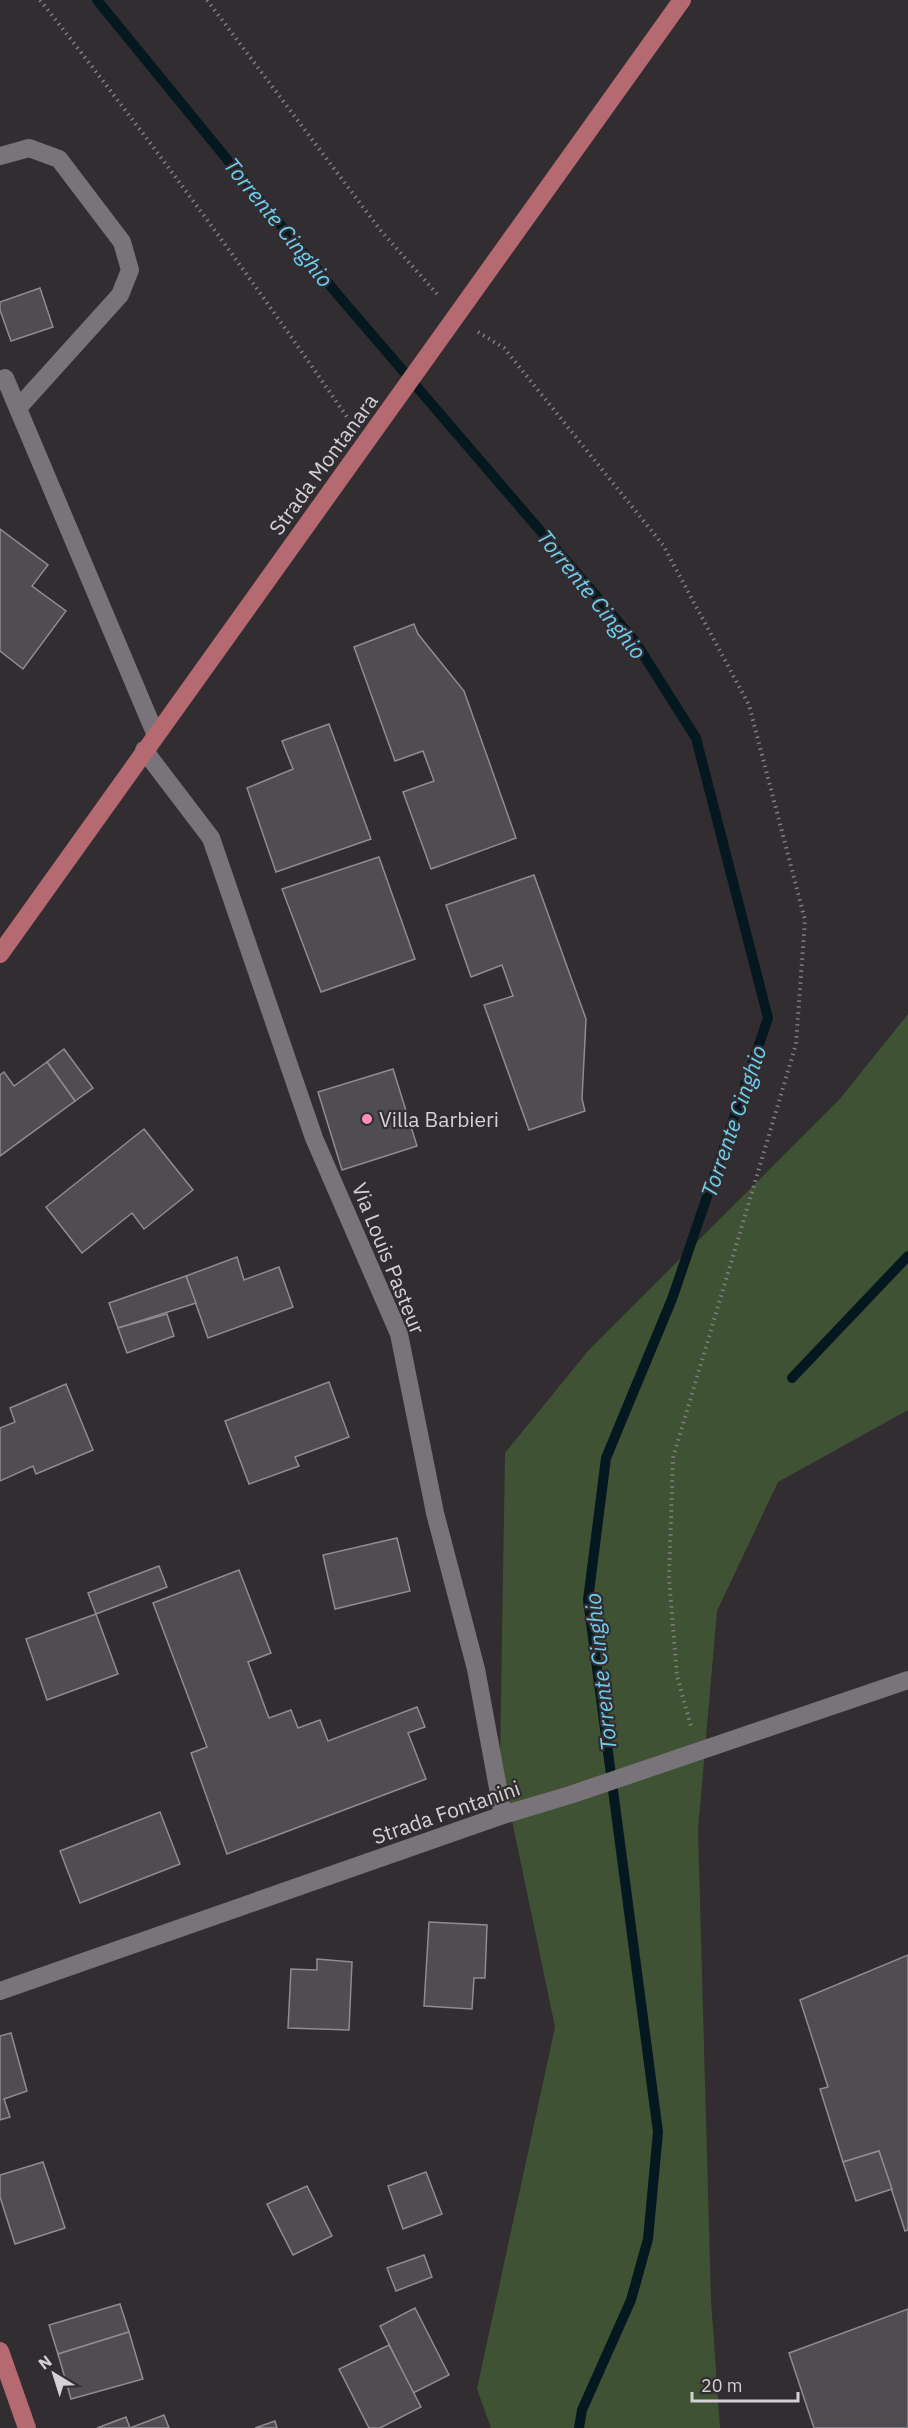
<svg xmlns="http://www.w3.org/2000/svg" width="908" height="2428" viewBox="0 0 908 2428" font-family="'IBM Plex Sans',sans-serif">
<rect width="100%" height="100%" fill="#312d31"/>
<path fill="#405234" d="M908 1014V1410L778 1482 717 1611 698 1830 711 2300 720 2428H491L477 2389 555 2027 500 1763 505 1453 588 1351 839 1100Z"/>
<g fill="none" stroke-linecap="round" stroke-linejoin="round">
<g stroke="#05181f" stroke-width="10">
<path d="M97 0 338 295 634 640 696 738 768 1018 672 1299 606 1458 588 1600 658 2132 648 2239 631 2300 582 2410 579 2428"/>
<path d="M792 1378 908 1256"/>
</g>
</g>
<g fill="#4f4d52" stroke="#8e8c92" stroke-width="1.5">
<path d="M40 288 53 327 11 341 0 310V302Z"/>
<path d="M0 529 48 565 32 586 66 611 23 669 0 651Z"/>
<path d="M414 624 418 634 464 691 516 838 431 869 403 792 434 781 423 751 395 761 354 647Z"/>
<path d="M329 724 371 839 276 872 247 788 293 769 282 741Z"/>
<path d="M379 857 415 959 321 992 282 889Z"/>
<path d="M534 875 586 1019 582 1099 585 1111 529 1130 484 1005 513 996 502 965 471 977 446 905Z"/>
<path d="M64 1049 93 1088 75 1101 47 1062Z"/>
<path d="M47 1062 75 1101 0 1156V1075L4 1072 14 1086Z"/>
<path d="M393 1069 417 1146 342 1170 318 1092Z"/>
<path d="M144 1129 193 1190 144 1229 132 1213 82 1253 46 1207Z"/>
<path d="M237 1257 244 1280 279 1267 293 1307 208 1338 186 1276Z"/>
<path d="M186 1276 196 1303 118 1328 109 1303Z"/>
<path d="M167 1314 174 1336 127 1353 118 1328Z"/>
<path d="M329 1382 349 1437 295 1457 299 1466 249 1484 225 1421Z"/>
<path d="M66 1384 93 1450 36 1474 33 1466 0 1481V1428L15 1422 10 1408Z"/>
<path d="M397 1538 410 1591 335 1609 323 1555Z"/>
<path d="M159 1566 167 1587 96 1614 88 1593Z"/>
<path d="M239 1570 271 1653 248 1662 269 1718 291 1710 298 1728 320 1720 328 1741 417 1707 425 1727 408 1733 426 1779 227 1854 191 1753 207 1747 153 1603Z"/>
<path d="M96 1614 118 1674 47 1700 26 1639Z"/>
<path d="M160 1812 180 1864 80 1903 60 1851Z"/>
<path d="M429 1922 487 1925 485 1978H474L472 2009 424 2006Z"/>
<path d="M908 1955V2230L905 2231 879 2151 843 2162 820 2089 828 2087 800 2000Z"/>
<path d="M317 1959 352 1962 349 2030 288 2028 291 1969 317 1970Z"/>
<path d="M11 2033 27 2091 4 2099 10 2117 0 2120V2036Z"/>
<path d="M879 2151 892 2189 856 2201 843 2162Z"/>
<path d="M43 2162 65 2228 15 2244 0 2197V2175Z"/>
<path d="M426 2172 442 2214 403 2229 388 2186Z"/>
<path d="M307 2186 332 2236 293 2255 267 2204Z"/>
<path d="M424 2255 432 2277 396 2291 387 2268Z"/>
<path d="M120 2304 129 2332 58 2354 49 2325Z"/>
<path d="M415 2308 449 2375 413 2393 380 2326Z"/>
<path d="M908 2309V2428H814L789 2353Z"/>
<path d="M129 2332 143 2379 71 2399 58 2354Z"/>
<path d="M389 2345 421 2407 380 2428H369L339 2369Z"/>
<path d="M164 2415 169 2428H130Z"/>
<path d="M126 2417 130 2428H97Z"/>
<path d="M275 2421 277 2428H255Z"/>
</g>
<g fill="none" stroke-linecap="round" stroke-linejoin="round">
<g stroke="#817d81" stroke-width="4" stroke-dasharray="1.5 4.5" stroke-linecap="butt">
<path d="M40 0C148 137 250 276 349 420"/>
<path d="M207 0 381 231 438 295"/>
<path d="M478 332 504 348 663 545 749 705 805 920 796 1044 673 1458 669 1578 677 1676 691 1726"/>
</g>
<g stroke="#797479" stroke-width="18">
<path d="M0 156 29 148 59 159 122 242 130 270 120 295 18 408"/>
<path d="M5 378 155 733"/>
<path d="M144 750 211 838 314 1138 399 1334 435 1513 476 1669 503 1815"/>
<path d="M0 1991 503 1815 570 1795 908 1680"/>
</g>
<g stroke="#b46a70" stroke-width="18">
<path d="M0 954C226 635 456 319 682 0"/>
<path d="M0 2351 27 2428"/>
</g>
</g>
<circle fill="#fd8ebe" stroke="#312d31" stroke-width="2" cx="367" cy="1119" r="6"/>
<g text-anchor="middle" dominant-baseline="central" stroke-width="4.5" stroke-linejoin="round" paint-order="stroke">
<g font-size="21" fill="#d4d1d4" stroke="#312d31">
<text transform="translate(323 464) rotate(-54)">Strada Montanara</text>
<text transform="translate(389 1258) rotate(68)">Via Louis Pasteur</text>
<text transform="translate(446 1812) rotate(-19)">Strada Fontanini</text>
</g>
<g font-size="21" fill="#d4d1d4" stroke="#312d31" text-anchor="start">
<text x="379" y="1119">Villa Barbieri</text>
</g>
<g font-size="22" font-style="italic" fill="#6ecef0" stroke="#312d31">
<text transform="translate(279 222) rotate(51)">Torrente Cinghio</text>
<text transform="translate(592 594) rotate(51)">Torrente Cinghio</text>
<text transform="translate(733 1121) rotate(-71)">Torrente Cinghio</text>
<text transform="translate(600 1672) rotate(-96)">Torrente Cinghio</text>
</g>
</g>
<g transform="translate(54 2374) rotate(322)" stroke="#312d31" stroke-width="4.5" paint-order="stroke">
<path d="M0-4.5L10 22L0 15L-10 22Z" fill="#d4d1d4"/>
<text y="-9" font-size="16" font-weight="bold" text-anchor="middle" fill="#d4d1d4">N</text>
</g>
<path d="M692 2392v9h106v-9" fill="none" stroke="#d4d1d4" stroke-width="3"/>
<text x="701" y="2392" font-size="18" fill="#d4d1d4" stroke="#312d31" stroke-width="4.5" paint-order="stroke">20 m</text>
</svg>
